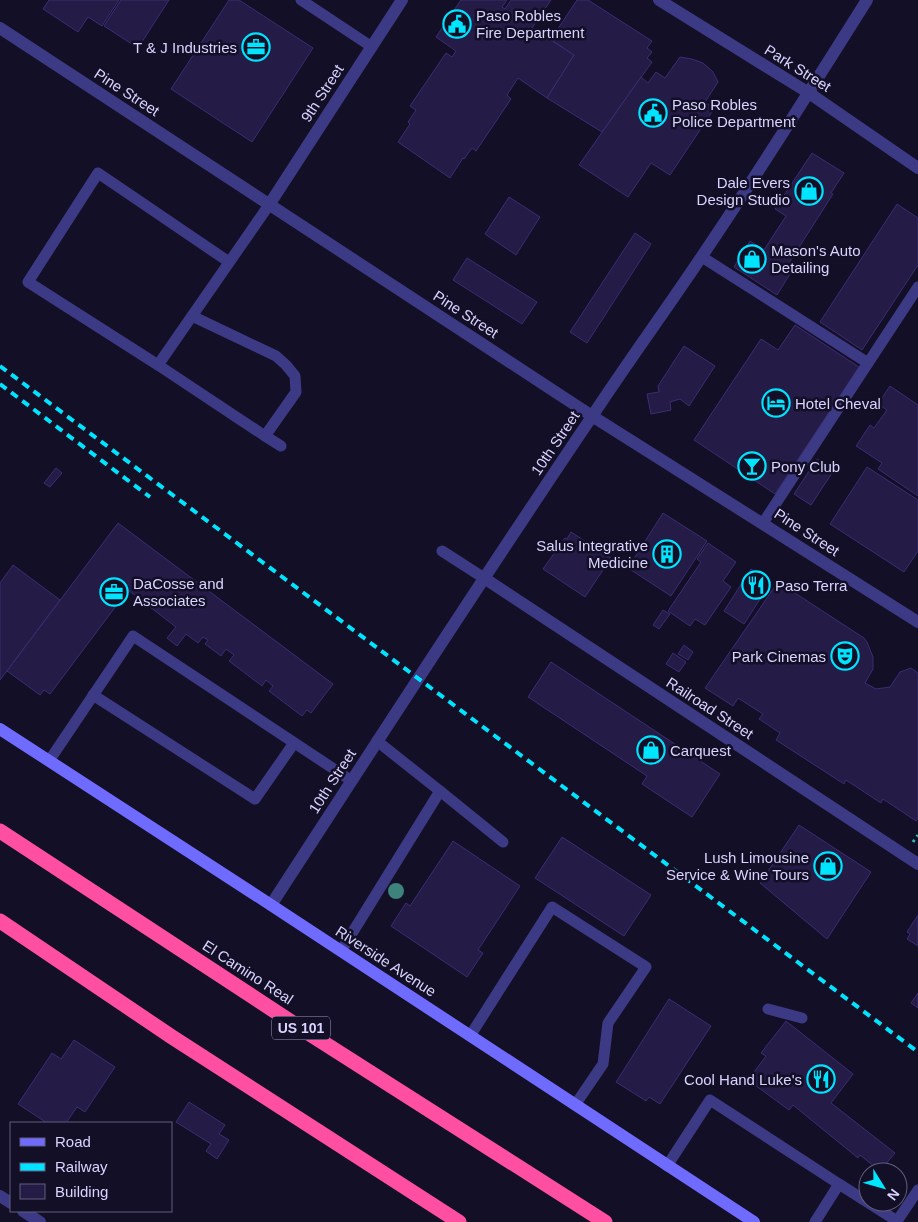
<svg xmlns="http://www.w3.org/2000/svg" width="918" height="1222" viewBox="0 0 918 1222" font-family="Arial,sans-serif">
<rect width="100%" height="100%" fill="#130f26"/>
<g fill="#241b47" stroke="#3b2d73">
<path d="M49 0H119L102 26 88 17 78 32 43 9Z"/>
<path d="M121 0H169L138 48 104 26Z"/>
<path d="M229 0H239L313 48 252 142 171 89Z"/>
<path d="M461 0H507L502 7 505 9 511 0H551L532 28 574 55 547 98 518 78 507 95 511 99 476 151 472 148 464 159 463 158 450 178 398 142 410 124 408 122 416 110 410 106 446 53 452 57 456 51 436 37Z"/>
<path d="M577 0H588L652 41 647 48 652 52 647 58 652 62 602 132 547 98 574 55 553 41 556 37 553 36Z"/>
<path d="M680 57 692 59 703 63 713 72 718 82 705 102 714 109 670 175 651 163 628 197 579 165 641 77 648 83 656 72 665 78Z"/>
<path d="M812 153 844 173 831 193 833 194 787 266 793 269 777 295 734 267 750 241 764 250 786 216 775 209Z"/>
<path d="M509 197 540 217 516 255 485 234Z"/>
<path d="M897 204 918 218V265L862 350 820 322Z"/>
<path d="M635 233 651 244 587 343 570 332Z"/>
<path d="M467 258 537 302 522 324 453 280Z"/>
<path d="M795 325 859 367 775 494 694 440 761 339 778 350Z"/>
<path d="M684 346 715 366 689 406 680 399 670 402 671 410 651 414 647 394 659 392 658 386Z"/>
<path d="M890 386 918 405V496L878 469 882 463 856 446 870 425 874 428 887 410 878 404Z"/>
<path d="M817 459 834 470 811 505 794 494Z"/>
<path d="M867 467 918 500V551L904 572 830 524Z"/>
<path d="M56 468 62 473 50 487 44 483Z"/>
<path d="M663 513 707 541 671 596 628 568Z"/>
<path d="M118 523 333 684 311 713 307 710 302 716 269 691 273 686 266 680 262 686 229 661 234 655 226 649 221 656 205 644 208 640 203 637 198 643 186 634 177 646 167 638 176 627 128 590 50 694 44 690 40 695 7 671Z"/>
<path d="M571 532 611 558 585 597 543 569 565 538 567 539Z"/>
<path d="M708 543 736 562 723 581 731 587 705 625 695 619 690 626 668 611 701 562 697 559Z"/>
<path d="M13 565 60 600 0 680V583Z"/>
<path d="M751 569 771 582 744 624 724 611Z"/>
<path d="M778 582 864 638 867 642 873 657V669L865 683 876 689 890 687 900 672 911 668 918 673V818L916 821 883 799 881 803 846 780 844 784 776 740 780 733 759 719 763 714 738 698 733 706 705 688Z"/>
<path d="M663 610 670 614 659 629 653 625Z"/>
<path d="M684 645 693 652 688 660 678 654Z"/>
<path d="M673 653 686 662 679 672 666 664Z"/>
<path d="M551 662 720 774 692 817 642 784 647 776 528 697Z"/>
<path d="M799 825 871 872 827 939 760 883Z"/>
<path d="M562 837 651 895 624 936 535 878Z"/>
<path d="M453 841 520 886 478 950 483 953 467 977 391 926 406 903 410 906Z"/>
<path d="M918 915V946L907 939 910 934 907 932Z"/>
<path d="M918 993V1008L911 1003Z"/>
<path d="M669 999 711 1026 660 1104 649 1097 646 1101 616 1082Z"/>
<path d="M786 1021 853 1074 831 1103 895 1153 880 1171 860 1155 858 1158 793 1105 789 1110 748 1080 766 1056 761 1053Z"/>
<path d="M74 1040 115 1067 85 1112 77 1107 66 1123H47L18 1104 52 1053 61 1059Z"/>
<path d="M189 1102 225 1125 219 1134 229 1140 217 1159 206 1151 211 1144 176 1122Z"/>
</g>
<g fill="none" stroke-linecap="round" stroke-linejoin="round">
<path stroke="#2fb8b0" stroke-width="3" stroke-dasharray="2.5 4" stroke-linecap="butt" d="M913 842 918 835"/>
<g stroke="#3d3a85" stroke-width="11">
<path d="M301 0 372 47"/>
<path d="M702 257 868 363"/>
<path d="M229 262 98 173 28 282 158 365 269 205"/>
<path d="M158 365 265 436 296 392 295 376 286 365 276 356 192 316"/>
<path d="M265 436 281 446"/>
<path d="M763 523 918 287"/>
<path d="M442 551 484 578"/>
<path d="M93 695 255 799 294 743"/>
<path d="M49 761 133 636 352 781"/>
<path d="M440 791 503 842"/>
<path d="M341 951 440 791 377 741"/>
<path d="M768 1009 802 1018"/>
<path d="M470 1036 552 907 646 967 608 1023 603 1064 575 1105"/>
<path d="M667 1166 710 1100 839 1184"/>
<path d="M815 1222 839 1184 897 1221 918 1190"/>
</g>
<g stroke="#3d3a85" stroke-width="12">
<path d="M659 0 809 93 918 168"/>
<path d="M269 205 402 0"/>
<path d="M484 578 918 864"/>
</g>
<g stroke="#3d3a85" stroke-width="12">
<path d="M0 28 592 416 918 622"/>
<path d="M271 905C377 742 482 579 591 418 627 363 666 310 702 256 759 172 813 86 867 0"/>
<path d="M0 1196 11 1203"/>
<path d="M23 1211 40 1222"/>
</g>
<path stroke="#6f6bff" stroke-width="12" d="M0 729 271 905 754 1222"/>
<g stroke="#ff4fa3" stroke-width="15">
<path d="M0 831 302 1029 605 1222"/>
<path d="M0 921 172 1037 459 1222"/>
</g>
<g stroke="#00e5ff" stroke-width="4" stroke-dasharray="8 6" stroke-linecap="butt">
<path d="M0 366 918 1052"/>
<path d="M0 384 150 497"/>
</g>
</g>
<circle fill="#3d827b" cx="396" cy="891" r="8"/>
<defs>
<g id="civic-ring" transform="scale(1.4375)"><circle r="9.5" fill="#130f26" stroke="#00e5ff" stroke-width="1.5"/><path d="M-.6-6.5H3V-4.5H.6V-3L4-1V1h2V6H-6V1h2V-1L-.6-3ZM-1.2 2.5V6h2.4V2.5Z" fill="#00e5ff"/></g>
<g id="office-ring" transform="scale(1.4375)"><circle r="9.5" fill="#130f26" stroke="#00e5ff" stroke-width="1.5"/><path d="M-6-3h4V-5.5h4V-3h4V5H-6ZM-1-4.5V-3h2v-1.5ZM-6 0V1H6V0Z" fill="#00e5ff"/></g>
<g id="shop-ring" transform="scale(1.4375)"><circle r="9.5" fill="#130f26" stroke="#00e5ff" stroke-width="1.5"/><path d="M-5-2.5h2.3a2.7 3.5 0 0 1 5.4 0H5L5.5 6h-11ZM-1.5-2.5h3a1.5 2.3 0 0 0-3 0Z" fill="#00e5ff"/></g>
<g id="hotel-ring" transform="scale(1.4375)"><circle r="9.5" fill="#130f26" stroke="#00e5ff" stroke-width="1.5"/><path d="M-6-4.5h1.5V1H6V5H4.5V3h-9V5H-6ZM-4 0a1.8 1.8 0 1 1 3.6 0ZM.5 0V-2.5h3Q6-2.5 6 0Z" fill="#00e5ff"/></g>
<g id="bar-ring" transform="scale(1.4375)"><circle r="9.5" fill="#130f26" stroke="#00e5ff" stroke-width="1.5"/><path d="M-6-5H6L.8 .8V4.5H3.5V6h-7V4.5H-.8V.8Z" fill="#00e5ff"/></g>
<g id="building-ring" transform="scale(1.4375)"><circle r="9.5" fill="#130f26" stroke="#00e5ff" stroke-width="1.5"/><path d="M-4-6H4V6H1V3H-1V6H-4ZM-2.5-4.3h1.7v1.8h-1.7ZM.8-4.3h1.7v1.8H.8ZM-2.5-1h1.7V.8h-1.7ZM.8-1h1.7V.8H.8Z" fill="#00e5ff"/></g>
<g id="restaurant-ring" transform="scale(1.4375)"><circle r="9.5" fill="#130f26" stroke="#00e5ff" stroke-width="1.5"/><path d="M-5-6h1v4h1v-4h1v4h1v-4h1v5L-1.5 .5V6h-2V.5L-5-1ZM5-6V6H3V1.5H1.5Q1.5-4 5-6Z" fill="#00e5ff"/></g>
<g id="theatre-ring" transform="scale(1.4375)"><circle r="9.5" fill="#130f26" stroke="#00e5ff" stroke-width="1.5"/><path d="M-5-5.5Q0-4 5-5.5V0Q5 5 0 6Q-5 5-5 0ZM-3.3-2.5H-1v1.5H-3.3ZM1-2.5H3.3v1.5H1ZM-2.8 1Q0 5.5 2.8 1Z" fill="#00e5ff"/></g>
</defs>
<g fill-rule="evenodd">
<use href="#civic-ring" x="457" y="24"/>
<use href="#office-ring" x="256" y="47"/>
<use href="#civic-ring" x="653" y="113"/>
<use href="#shop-ring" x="809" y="191"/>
<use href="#shop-ring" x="752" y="259"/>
<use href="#hotel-ring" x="776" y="403"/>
<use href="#bar-ring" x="752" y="466"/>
<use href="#building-ring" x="667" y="554"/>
<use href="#restaurant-ring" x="756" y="585"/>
<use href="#office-ring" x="114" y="592"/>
<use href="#theatre-ring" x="845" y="656"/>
<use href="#shop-ring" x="651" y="750"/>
<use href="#shop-ring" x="828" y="866"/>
<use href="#restaurant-ring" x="821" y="1079"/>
</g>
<g text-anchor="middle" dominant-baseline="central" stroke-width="5" stroke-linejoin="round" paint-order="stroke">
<rect fill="#130f26" stroke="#9e99be" stroke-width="1" x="272" y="1016.5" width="58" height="23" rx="4"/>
<g font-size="14" font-weight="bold" fill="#d9d4ff">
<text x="301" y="1028">US 101</text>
</g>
<g font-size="15" fill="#d9d4ff" stroke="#130f26" text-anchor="start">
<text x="476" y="15">Paso Robles<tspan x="476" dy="17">Fire Department</tspan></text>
<text x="237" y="47" text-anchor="end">T &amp; J Industries</text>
<text x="672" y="104">Paso Robles<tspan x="672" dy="17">Police Department</tspan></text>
<text x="790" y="182" text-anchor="end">Dale Evers<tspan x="790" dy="17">Design Studio</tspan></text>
<text x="771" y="250">Mason's Auto<tspan x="771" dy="17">Detailing</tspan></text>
<text x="795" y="403">Hotel Cheval</text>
<text x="771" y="466">Pony Club</text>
<text x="648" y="545" text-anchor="end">Salus Integrative<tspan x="648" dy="17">Medicine</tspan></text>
<text x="133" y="583">DaCosse and<tspan x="133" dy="17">Associates</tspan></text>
<text x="775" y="585">Paso Terra</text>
<text x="826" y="656" text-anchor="end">Park Cinemas</text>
<text x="670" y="750">Carquest</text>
<text x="809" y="857" text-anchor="end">Lush Limousine<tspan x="809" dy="17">Service &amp; Wine Tours</tspan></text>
<text x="802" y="1079" text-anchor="end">Cool Hand Luke's</text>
</g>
<g font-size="15" fill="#d9d4ff" stroke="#130f26">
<text transform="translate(798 68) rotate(32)">Park Street</text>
<text transform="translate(127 92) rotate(33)">Pine Street</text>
<text transform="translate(322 93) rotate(-57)">9th Street</text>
<text transform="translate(466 314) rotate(33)">Pine Street</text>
<text transform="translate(555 443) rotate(-56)">10th Street</text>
<text transform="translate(807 532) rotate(33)">Pine Street</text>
<text transform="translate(710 708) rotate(33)">Railroad Street</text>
<text transform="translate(332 781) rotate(-57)">10th Street</text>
<text transform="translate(386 961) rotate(33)">Riverside Avenue</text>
<text transform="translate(248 972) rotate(33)">El Camino Real</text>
</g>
</g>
<rect x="10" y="1122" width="162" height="90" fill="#130f26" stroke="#625e7d"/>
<rect x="20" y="1138" width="25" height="8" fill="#6f6bff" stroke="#625e7d"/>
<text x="55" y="1147" font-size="15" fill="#d9d4ff">Road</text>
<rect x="20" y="1163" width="25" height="8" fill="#00e5ff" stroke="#625e7d"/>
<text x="55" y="1172" font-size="15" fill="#d9d4ff">Railway</text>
<rect x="20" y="1184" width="25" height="15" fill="#241b47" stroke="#625e7d"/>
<text x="55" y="1197" font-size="15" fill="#d9d4ff">Building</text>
<g transform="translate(883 1187) rotate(127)"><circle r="24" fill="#130f26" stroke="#625e7d"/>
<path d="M0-4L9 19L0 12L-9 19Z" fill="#00e5ff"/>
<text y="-8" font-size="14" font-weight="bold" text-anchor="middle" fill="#d9d4ff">N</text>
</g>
</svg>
